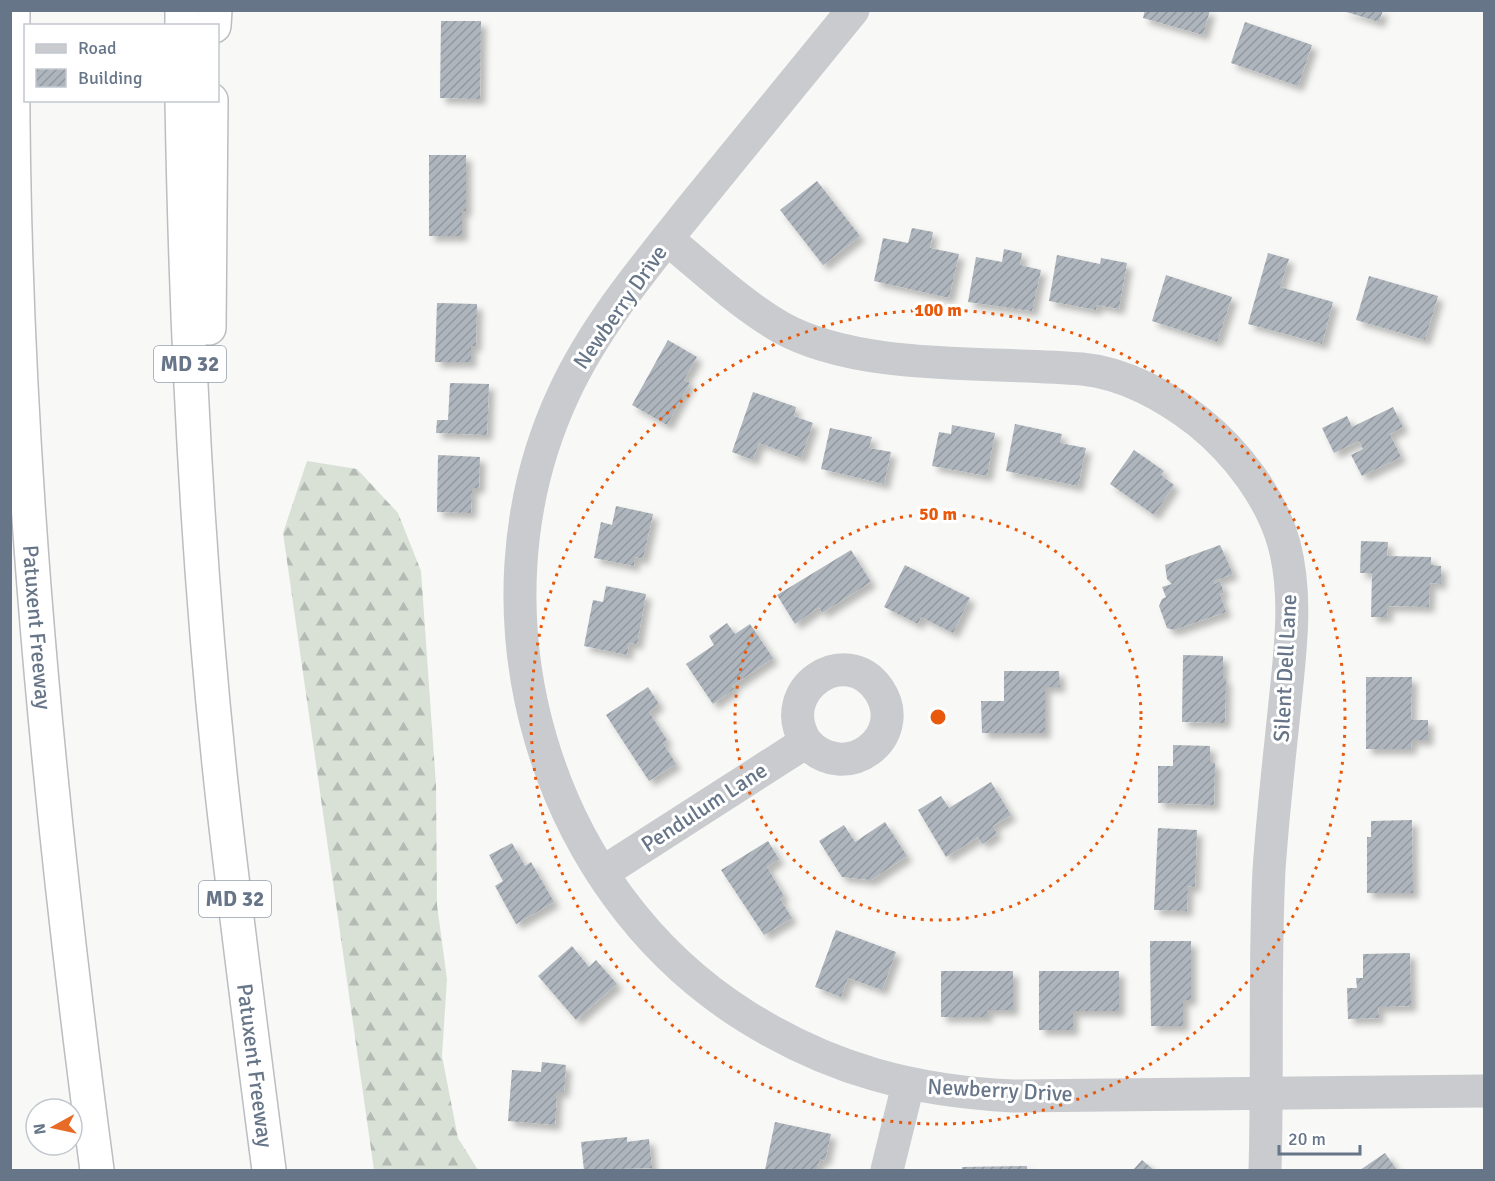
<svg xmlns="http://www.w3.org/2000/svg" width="1495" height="1181" viewBox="0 0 1495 1181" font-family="Signika,sans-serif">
<defs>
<pattern id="forest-firs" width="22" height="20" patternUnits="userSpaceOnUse" patternTransform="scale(1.5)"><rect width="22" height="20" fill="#d9e1d7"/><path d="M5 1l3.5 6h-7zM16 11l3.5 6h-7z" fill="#b4bbb4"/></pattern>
<pattern id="building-hatch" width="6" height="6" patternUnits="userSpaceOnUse" patternTransform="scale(1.5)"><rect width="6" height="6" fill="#aeb5bc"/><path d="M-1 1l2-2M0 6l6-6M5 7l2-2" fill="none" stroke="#91989f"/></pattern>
<filter id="shadow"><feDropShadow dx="5.5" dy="5.5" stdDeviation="3" flood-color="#0004"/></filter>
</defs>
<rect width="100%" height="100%" fill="#f8f9f6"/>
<path fill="url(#forest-firs)" d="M307 461 357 469 398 513 421 571 436 785 437 905 447 979 442 1056 458 1138 478 1170H374L283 533Z"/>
<g fill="url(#building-hatch)" filter="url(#shadow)">
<path d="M1145 10H1210L1203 35 1143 18Z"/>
<path d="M1340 10H1383L1379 22Z"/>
<path d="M441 21H481L480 99 440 98Z"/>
<path d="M1245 22 1312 45 1298 86 1231 63Z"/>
<path d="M429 155H466V211H462V236H429Z"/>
<path d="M817 181 860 236 823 265 780 210Z"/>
<path d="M912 228 933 232 930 248 959 254 949 298 874 281 883 238 908 243Z"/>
<path d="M1004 249 1022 253 1020 265 1041 270 1032 311 968 302 976 257 1002 262Z"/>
<path d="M1268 253 1289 259 1280 287 1333 302 1322 344 1248 324Z"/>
<path d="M1057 255 1100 264 1101 258 1127 263 1119 309 1097 305 1096 310 1049 301Z"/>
<path d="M1166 275 1232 297 1217 342 1152 321Z"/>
<path d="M1369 276 1438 296 1425 340 1356 320Z"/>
<path d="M437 303 477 304 476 346H471V362H435Z"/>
<path d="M668 340 697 357 684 380 690 383 667 425 632 405Z"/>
<path d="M450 383 489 384 487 435 436 433 437 420H448Z"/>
<path d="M753 392 796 407 794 416 813 423 801 458 759 443 753 460 732 452Z"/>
<path d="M1393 407 1403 427 1390 434 1401 457 1362 476 1351 455 1363 449 1359 441 1334 453 1322 428 1347 416 1352 427Z"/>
<path d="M1015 424 1062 434 1060 443 1086 448 1078 486 1006 471Z"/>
<path d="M952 425 995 433 987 476 932 466 939 432 951 434Z"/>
<path d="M830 428 872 437 869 448 891 452 884 484 821 469Z"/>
<path d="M1134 450 1164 471 1161 475 1174 485 1154 515 1110 484Z"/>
<path d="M438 455 480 457 479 488H472L471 513 437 512Z"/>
<path d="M616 506 653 514 643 559 635 557 634 566 594 558 601 522 612 525Z"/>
<path d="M1361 541 1388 542 1387 556 1431 557V565L1441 566V584L1430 583 1429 607 1388 606 1387 617H1371L1372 573H1360Z"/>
<path d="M1220 545 1233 574 1214 581 1215 584 1220 581 1224 593 1220 594 1226 612 1174 630 1167 628 1159 606 1162 599 1166 597 1162 587 1172 584 1167 579 1165 565Z"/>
<path d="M851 550 871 582 822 613 819 607 795 624 777 595Z"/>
<path d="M905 565 970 598 953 633 921 617 918 624 884 607Z"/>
<path d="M606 586 646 594 637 644 629 643 627 655 584 646 593 600 603 602Z"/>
<path d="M727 623 735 634 750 624 773 658 732 686 734 689 713 704 686 664 714 645 709 636Z"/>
<path d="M1183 655 1223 656V679H1226L1225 723 1182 722Z"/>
<path d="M1004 671H1059L1060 687H1045V733H982L981 701H1004Z"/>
<path d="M1366 677H1412L1411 720H1428V740H1412L1411 749H1366Z"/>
<path d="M648 687 659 704 649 712 667 740 663 743 676 764 649 781 606 715Z"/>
<path d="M1173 745 1210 746V763H1215L1214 805 1158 803V766H1173Z"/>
<path d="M991 782 1011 815 993 826 997 834 982 844 978 837 946 857 918 810 941 796 949 808Z"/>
<path d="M1412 820 1413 893H1367V837H1371V821Z"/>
<path d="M885 822 907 856 871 880 842 877 819 841 844 825 855 842Z"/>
<path d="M1158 828 1197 830 1195 887 1188 886 1187 911 1154 910Z"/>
<path d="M768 841 779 859 767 867 784 896 780 899 792 918 764 935 721 870Z"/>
<path d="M512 843 525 866 531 862 554 902 516 924 495 886 503 881 489 855Z"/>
<path d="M836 930 896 952 882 990 848 978 841 997 815 987Z"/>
<path d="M1150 941H1191V1000H1183V1026H1151Z"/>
<path d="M572 946 589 967 596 960 617 984 576 1020 538 976Z"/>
<path d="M1410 953 1411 1006 1378 1007 1379 1018 1348 1019 1347 988H1357L1356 978H1363V954Z"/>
<path d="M941 971H1013V1010H987V1017H941Z"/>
<path d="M1039 971H1119V1011H1073V1030H1039Z"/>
<path d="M542 1062 566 1065 564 1092H557L555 1125 508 1121 512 1070 541 1072Z"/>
<path d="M775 1122 831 1134 825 1161 820 1159 817 1170H765Z"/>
<path d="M627 1137V1142L649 1139 652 1168 584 1170 581 1142Z"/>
<path d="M1385 1153 1397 1170H1360Z"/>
<path d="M1142 1160 1154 1170H1133Z"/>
<path d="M1027 1166V1170H962V1167Z"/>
</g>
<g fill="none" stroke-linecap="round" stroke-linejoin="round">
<g stroke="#bbbdc1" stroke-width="36">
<g id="highway">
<path id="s1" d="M13 10C9 399 46 785 97 1170"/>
<path d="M182 26V10"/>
<path d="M214 26 215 10"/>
<path id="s2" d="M182 100C186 334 197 568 223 801 237 924 253 1047 269 1170"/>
<path d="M209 328 211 100"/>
</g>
</g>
<g stroke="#c9cbcf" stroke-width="33">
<path d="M853 10C800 75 747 140 694 205 647 264 596 324 564 393 462 611 543 890 747 1017 832 1070 914 1091 1013 1096L1484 1091"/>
<path d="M667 239C704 269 739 303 780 327 860 372 991 361 1082 369 1124 373 1166 396 1199 422 1236 452 1271 497 1284 544 1297 593 1291 644 1286 693 1280 752 1273 811 1269 870 1264 970 1268 1070 1265 1170"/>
<path d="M602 873 806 742C773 690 846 641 879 690 910 737 845 786 806 742"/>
<path d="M887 1170 908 1085"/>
</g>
<use href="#highway" stroke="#fff" stroke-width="33"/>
</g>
<g fill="none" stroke="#e8590c" stroke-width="3" stroke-dasharray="3 6">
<circle cx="938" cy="717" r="203"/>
<circle cx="938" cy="717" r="407"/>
</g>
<g text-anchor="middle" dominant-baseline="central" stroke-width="6" stroke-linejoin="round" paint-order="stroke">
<g fill="#fff" stroke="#959eac" stroke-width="1.5">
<rect x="154" y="346" width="72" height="36" rx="4.5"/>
<rect x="199" y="881" width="72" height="36" rx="4.5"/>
</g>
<g font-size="21" font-weight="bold" fill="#677588">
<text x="190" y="364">MD 32</text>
<text x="235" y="899">MD 32</text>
</g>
<g font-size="22" fill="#677588" stroke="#fff">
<text transform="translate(620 307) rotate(-55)">Newberry Drive</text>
<text stroke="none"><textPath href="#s1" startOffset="618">Patuxent Freeway</textPath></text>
<text transform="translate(1285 668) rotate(-87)">Silent Dell Lane</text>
<text transform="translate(704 807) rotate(-33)">Pendulum Lane</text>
<text stroke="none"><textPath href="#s2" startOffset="969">Patuxent Freeway</textPath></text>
<text transform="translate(1000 1090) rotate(3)">Newberry Drive</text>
</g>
</g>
<circle cx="938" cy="717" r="9" fill="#e8590c" stroke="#fff" stroke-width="3"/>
<g font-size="18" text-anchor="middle" font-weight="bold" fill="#e8590c" stroke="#fff" stroke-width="6" stroke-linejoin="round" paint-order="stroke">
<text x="938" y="316">100 m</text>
<text x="938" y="520">50 m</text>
</g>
<rect width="1495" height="1181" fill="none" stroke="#677588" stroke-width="24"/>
<rect x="24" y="24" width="195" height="78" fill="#ffffff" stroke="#c2c8cf" stroke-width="1.5"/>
<rect x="36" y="44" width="30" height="9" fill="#c9cbcf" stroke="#c2c8cf" stroke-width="1.5"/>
<text x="78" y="54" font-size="18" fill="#677588">Road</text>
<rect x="36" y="69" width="30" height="18" fill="url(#building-hatch)" stroke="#c2c8cf" stroke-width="1.5"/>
<text x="78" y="84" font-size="18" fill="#677588">Building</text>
<g transform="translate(54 1127) rotate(262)"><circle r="28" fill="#ffffff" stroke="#c2c8cf" stroke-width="1.5"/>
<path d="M0-4.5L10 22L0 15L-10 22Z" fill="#e86a27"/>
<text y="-9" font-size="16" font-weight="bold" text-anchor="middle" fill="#677588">N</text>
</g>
<path d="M1279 1145v9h81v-9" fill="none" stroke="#677588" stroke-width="3"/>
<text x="1288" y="1145" font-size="18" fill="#677588" stroke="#ffffff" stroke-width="4.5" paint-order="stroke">20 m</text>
</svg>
